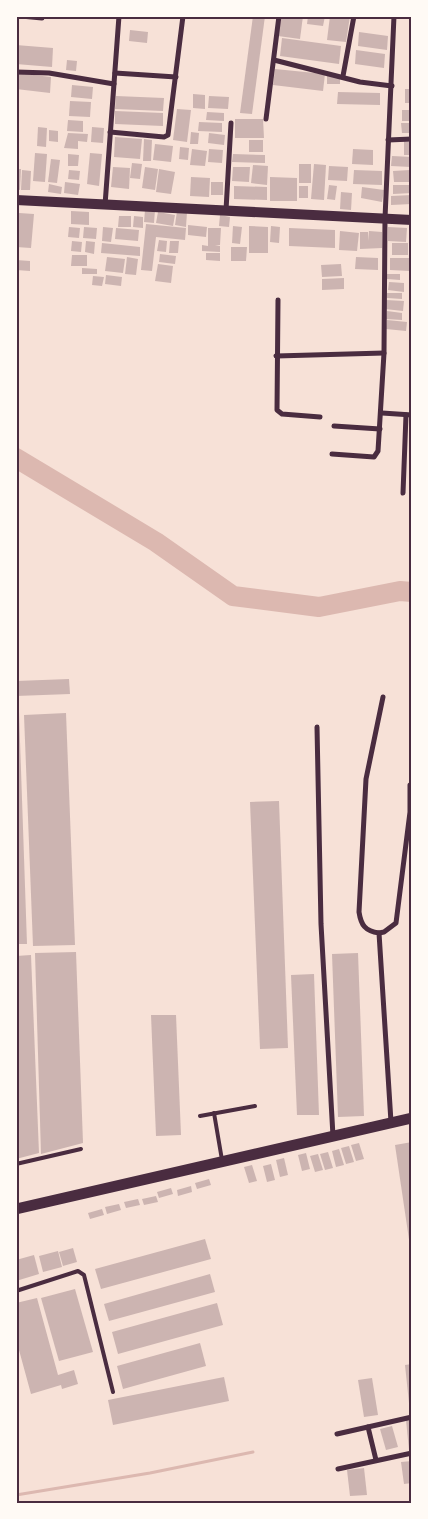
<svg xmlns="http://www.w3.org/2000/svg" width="428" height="1519" viewBox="0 0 428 1519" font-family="'IBM Plex Sans',sans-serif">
<rect width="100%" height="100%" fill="#f7e1d7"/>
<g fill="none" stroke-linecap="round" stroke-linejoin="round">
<path stroke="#dcb8b0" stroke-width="3" d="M16 1495 150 1473 253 1452"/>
<path stroke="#dcb8b0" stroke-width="20" d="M16 458 156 542 233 596 319 607 400 591 412 592"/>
</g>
<g fill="#ccb4b1">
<path d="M253 16H265L252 114 240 113Z"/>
<path d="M281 16H303L300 39 278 36Z"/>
<path d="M308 16H325L323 26 307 24Z"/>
<path d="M330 16H350L346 42 327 40Z"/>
<path d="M130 30 148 32 147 43 129 41Z"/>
<path d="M359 32 388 36 387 50 358 46Z"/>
<path d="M282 38 341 46 339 64 280 56Z"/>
<path d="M16 45 53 48 52 67 16 64Z"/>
<path d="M356 50 385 54 384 68 355 64Z"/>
<path d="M67 60 77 61 76 71 66 70Z"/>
<path d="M275 69 325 74 323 91 273 85Z"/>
<path d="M17 73 51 77 50 93 16 89Z"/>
<rect x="327" y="76" width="13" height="8"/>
<path d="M72 85 93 87 92 99 71 97Z"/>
<rect x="405" y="89" width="7" height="14"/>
<path d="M338 92 380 93V105L337 104Z"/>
<path d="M193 94 205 95V109L193 108Z"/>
<path d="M116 96 164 98 163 111 115 109Z"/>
<path d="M209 96 229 97 228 109 208 108Z"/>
<path d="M70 101 91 102 90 117 69 116Z"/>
<path d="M177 109 191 110 187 142 173 140Z"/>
<rect x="402" y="110" width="10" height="11"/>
<path d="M115 111 163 113V126L115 124Z"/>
<path d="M207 112 224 113V121L206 120Z"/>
<path d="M235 119H263L264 138H235Z"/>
<path d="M68 120 83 121V132L67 131Z"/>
<path d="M199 122 222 123V132L198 131Z"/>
<path d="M401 123H412V133H402Z"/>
<path d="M38 127 47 128 46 147 37 146Z"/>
<path d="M92 127 104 128 103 143 91 142Z"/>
<path d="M49 130 58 131V142L49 141Z"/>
<path d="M191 132 199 133 198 144H190Z"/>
<path d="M68 133 88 134 87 142 78 141V149L64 148Z"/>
<path d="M209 133 225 135 224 145 208 143Z"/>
<path d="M115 137 142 139 140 159 114 157Z"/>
<path d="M144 139 152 140 151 161H143Z"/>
<rect x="249" y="140" width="14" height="12"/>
<path d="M404 141 412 142V155H404Z"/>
<path d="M155 144 173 146 171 162 153 160Z"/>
<path d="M180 147 189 148 188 160 179 159Z"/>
<path d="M192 149 207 151 205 166 190 165Z"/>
<path d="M209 149 223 150 222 163 208 162Z"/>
<path d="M353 149 373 150V165L352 164Z"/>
<path d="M35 153 47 154 45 182 33 181Z"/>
<path d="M90 153 102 154 99 186 87 184Z"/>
<path d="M68 154 79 155 78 166H68Z"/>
<path d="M233 154 265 155V163L232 162Z"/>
<path d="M392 156 412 157 411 167 391 166Z"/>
<path d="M51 159 60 160 57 183 48 182Z"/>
<path d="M132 163 142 164 140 179 130 178Z"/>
<rect x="299" y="164" width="12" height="19"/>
<path d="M314 164 326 165 324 200 311 199Z"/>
<path d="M253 165 268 166 267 185 251 183Z"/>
<path d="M329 166 348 167 347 181 328 180Z"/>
<path d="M113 167 130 168 129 189 111 187Z"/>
<path d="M145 167 158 169 155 190 142 188Z"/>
<path d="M233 167H250L249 182 232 181Z"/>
<path d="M16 169H21L20 190 16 189Z"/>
<path d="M159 169 175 172 171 194 156 192Z"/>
<path d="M22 170 31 171 30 190H21Z"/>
<path d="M69 170 80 171 79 180 68 179Z"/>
<path d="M354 170 382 171V185L353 184Z"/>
<path d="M410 170V182H394L393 171Z"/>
<path d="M191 177 210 178 209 197 190 196Z"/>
<path d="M270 177 297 178V201H270Z"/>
<path d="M65 182 80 184 78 195 64 193Z"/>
<rect x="211" y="182" width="12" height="13"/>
<path d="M49 184 62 187 61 194 48 192Z"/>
<path d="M329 185 337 186 335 200 327 199Z"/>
<path d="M393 185H412V193L393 194Z"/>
<path d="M234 186 267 187V200L234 199Z"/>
<rect x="299" y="186" width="9" height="12"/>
<path d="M362 187 384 190 382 202 361 198Z"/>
<path d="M341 192 352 193 351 210 340 209Z"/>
<path d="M412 195V204L391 205V196Z"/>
<path d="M145 210H155L154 223 144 222Z"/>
<path d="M71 211 89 212V225L71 224Z"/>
<path d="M177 211 187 212 186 227 175 225Z"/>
<path d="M158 212 175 215 173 226 156 223Z"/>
<path d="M19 213 34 214 31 248 16 247Z"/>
<path d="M220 215 230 217 229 227 219 226Z"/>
<path d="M119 216H131V227H118Z"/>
<path d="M134 216 143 217V228L133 227Z"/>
<path d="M146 224 186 228 185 240 156 237 152 271 141 270Z"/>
<path d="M188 225 207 227 206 237 188 235Z"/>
<path d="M233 226 242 227 240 244 232 243Z"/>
<path d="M249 226 268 227V253H249Z"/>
<path d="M271 226 280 227 279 243 270 242Z"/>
<path d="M69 227 80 228 79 238 68 237Z"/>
<path d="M84 227 97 228 96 239 83 238Z"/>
<path d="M103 227 113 228 111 242 102 241Z"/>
<path d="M388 227 407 228 406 242 388 241Z"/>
<path d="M116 228 139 230 138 241 115 239Z"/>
<path d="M208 228H221L220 245 215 246H220V252L202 251V245L208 246Z"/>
<path d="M289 228 335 230V248L289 246Z"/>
<path d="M340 231 359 233 357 251 339 250Z"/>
<path d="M369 231 382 232V248L360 249V232H368V241Z"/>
<path d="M159 240 167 241 166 252 157 251Z"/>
<path d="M72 241 82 242 81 252 71 251Z"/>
<path d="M86 241 95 242 94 254 85 252Z"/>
<path d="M170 241H179L178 253H169Z"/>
<path d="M102 243 140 247V256L101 253Z"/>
<rect x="392" y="243" width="16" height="12"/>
<path d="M231 247H247L246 261H231Z"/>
<path d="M206 253H220V261L206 260Z"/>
<path d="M160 254 176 256 175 264 159 262Z"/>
<path d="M72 255H87V266H71Z"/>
<path d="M107 257 125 259 123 273 105 271Z"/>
<path d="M127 257 138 259 136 275 125 274Z"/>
<path d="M356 257 378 258V270L355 269Z"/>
<path d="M390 258H410V271L390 270Z"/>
<path d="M16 260 30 261V271L16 270Z"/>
<path d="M158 264 173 266 171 283 155 281Z"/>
<path d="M341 264 342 276 322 277 321 265Z"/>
<path d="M82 268 97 269V274H82Z"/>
<path d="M387 274H400V280L387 279Z"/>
<path d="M106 275 122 277 121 286 105 284Z"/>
<path d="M93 276 104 277 102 286 92 285Z"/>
<path d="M344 278V289L322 290V279Z"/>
<path d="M389 282 404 283V292L388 290Z"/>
<path d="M387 293H402V299L387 298Z"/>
<path d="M386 300 404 301 403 311 385 309Z"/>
<path d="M387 311 402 313V320L386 319Z"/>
<path d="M387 320 407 322 406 331 386 329Z"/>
<path d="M69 679 70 694 16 696V681Z"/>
<path d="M16 712H19L27 944H16Z"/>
<path d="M66 713 75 945 33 946 24 715Z"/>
<path d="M279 801 288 1048 260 1049 250 802Z"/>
<path d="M76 952 83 1143 41 1154 35 953Z"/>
<path d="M358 953 364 1116 338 1117 332 954Z"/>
<path d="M31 955 39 1153 16 1159V956Z"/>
<path d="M314 974 319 1115H297L291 975Z"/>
<path d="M151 1015H176L181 1135 156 1136Z"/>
<path d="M412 1142V1252L411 1253 395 1145Z"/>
<path d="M359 1143 364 1159 356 1161 351 1145Z"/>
<path d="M349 1146 354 1162 346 1164 341 1148Z"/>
<path d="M339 1149 344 1165 336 1167 332 1151Z"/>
<path d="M328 1152 333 1168 325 1170 320 1154Z"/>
<path d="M306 1153 310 1169 302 1171 298 1155Z"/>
<path d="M318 1154 323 1170 315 1172 310 1156Z"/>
<path d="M284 1158 288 1175 280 1177 276 1160Z"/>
<path d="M271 1164 275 1180 267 1182 263 1166Z"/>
<path d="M252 1165 257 1181 249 1183 244 1167Z"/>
<path d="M209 1179 211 1185 197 1189 195 1183Z"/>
<path d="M191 1186 192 1192 178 1196 177 1190Z"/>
<path d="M171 1188 173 1194 159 1198 157 1192Z"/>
<path d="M156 1196 158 1202 144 1205 142 1199Z"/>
<path d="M138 1199 140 1205 126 1208 124 1202Z"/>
<path d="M119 1204 121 1210 107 1214 105 1207Z"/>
<path d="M102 1209 104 1215 90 1219 88 1213Z"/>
<path d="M205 1239 211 1259 101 1289 95 1269Z"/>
<path d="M73 1248 77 1262 63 1266 59 1252Z"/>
<path d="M58 1251 62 1267 43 1272 39 1256Z"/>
<path d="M34 1255 39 1274 16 1281V1260Z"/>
<path d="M210 1274 215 1292 109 1321 104 1304Z"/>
<path d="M75 1289 93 1352 59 1361 41 1298Z"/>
<path d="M37 1298 58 1375 74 1370 78 1384 62 1389 61 1385 31 1394 16 1339V1303Z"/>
<path d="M217 1303 223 1325 118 1354 112 1332Z"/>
<path d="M200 1343 206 1366 123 1389 117 1366Z"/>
<path d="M412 1364V1402L409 1403 405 1365Z"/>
<path d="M224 1377 229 1401 113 1425 108 1400Z"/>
<path d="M372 1378 378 1415 364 1417 358 1380Z"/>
<path d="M406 1420H412V1450H409Z"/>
<path d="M392 1426 398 1447 386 1450 380 1429Z"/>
<path d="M412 1461V1483L404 1484 401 1462Z"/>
<path d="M364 1468 367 1495 350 1496 347 1470Z"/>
</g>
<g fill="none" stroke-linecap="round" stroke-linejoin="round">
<g stroke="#4a2c40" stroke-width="4">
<path d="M214 1113 222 1160"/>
<path d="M200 1116 255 1106"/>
<path d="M16 1164 81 1149"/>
<path d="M16 1291 78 1271 84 1275 113 1392"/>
<path d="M16 1391 17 1398"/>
</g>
<g stroke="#4a2c40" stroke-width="5">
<path d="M21 16 42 18"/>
<path d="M274 60 360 82 392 86"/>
<path d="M16 72 49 73 114 84"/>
<path d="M115 73 176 77"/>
<path d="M343 76 354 16"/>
<path d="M266 119 279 16"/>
<path d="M110 132 164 137 168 135 183 16"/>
<path d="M388 140 412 139"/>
<path d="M105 205 119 16"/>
<path d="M226 210 231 123"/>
<path d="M278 300 277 410 282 414 320 417"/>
<path d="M276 356 384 353"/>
<path d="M382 413 412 415"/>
<path d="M334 426 380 429"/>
<path d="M332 454 374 457 378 451 384 353 385 218 394 16"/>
<path d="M403 493 406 415"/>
<path d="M383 697 366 779 359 912C361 925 365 931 379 933L391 1122"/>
<path d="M317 727 321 924 333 1136"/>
<path d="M379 933 384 932 396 923 410 812V785"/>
<path d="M368 1427 376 1460"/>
<path d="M337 1434 412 1417"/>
<path d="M338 1469 412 1453"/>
</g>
<path stroke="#4a2c40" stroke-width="10" d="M16 200 412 220"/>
<path stroke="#4a2c40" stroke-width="11" d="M16 1209 412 1118"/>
</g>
<rect width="428" height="1519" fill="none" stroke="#fffaf5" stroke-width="35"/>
<rect x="18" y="18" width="392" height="1484" fill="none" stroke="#4a2c40" stroke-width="2"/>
</svg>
